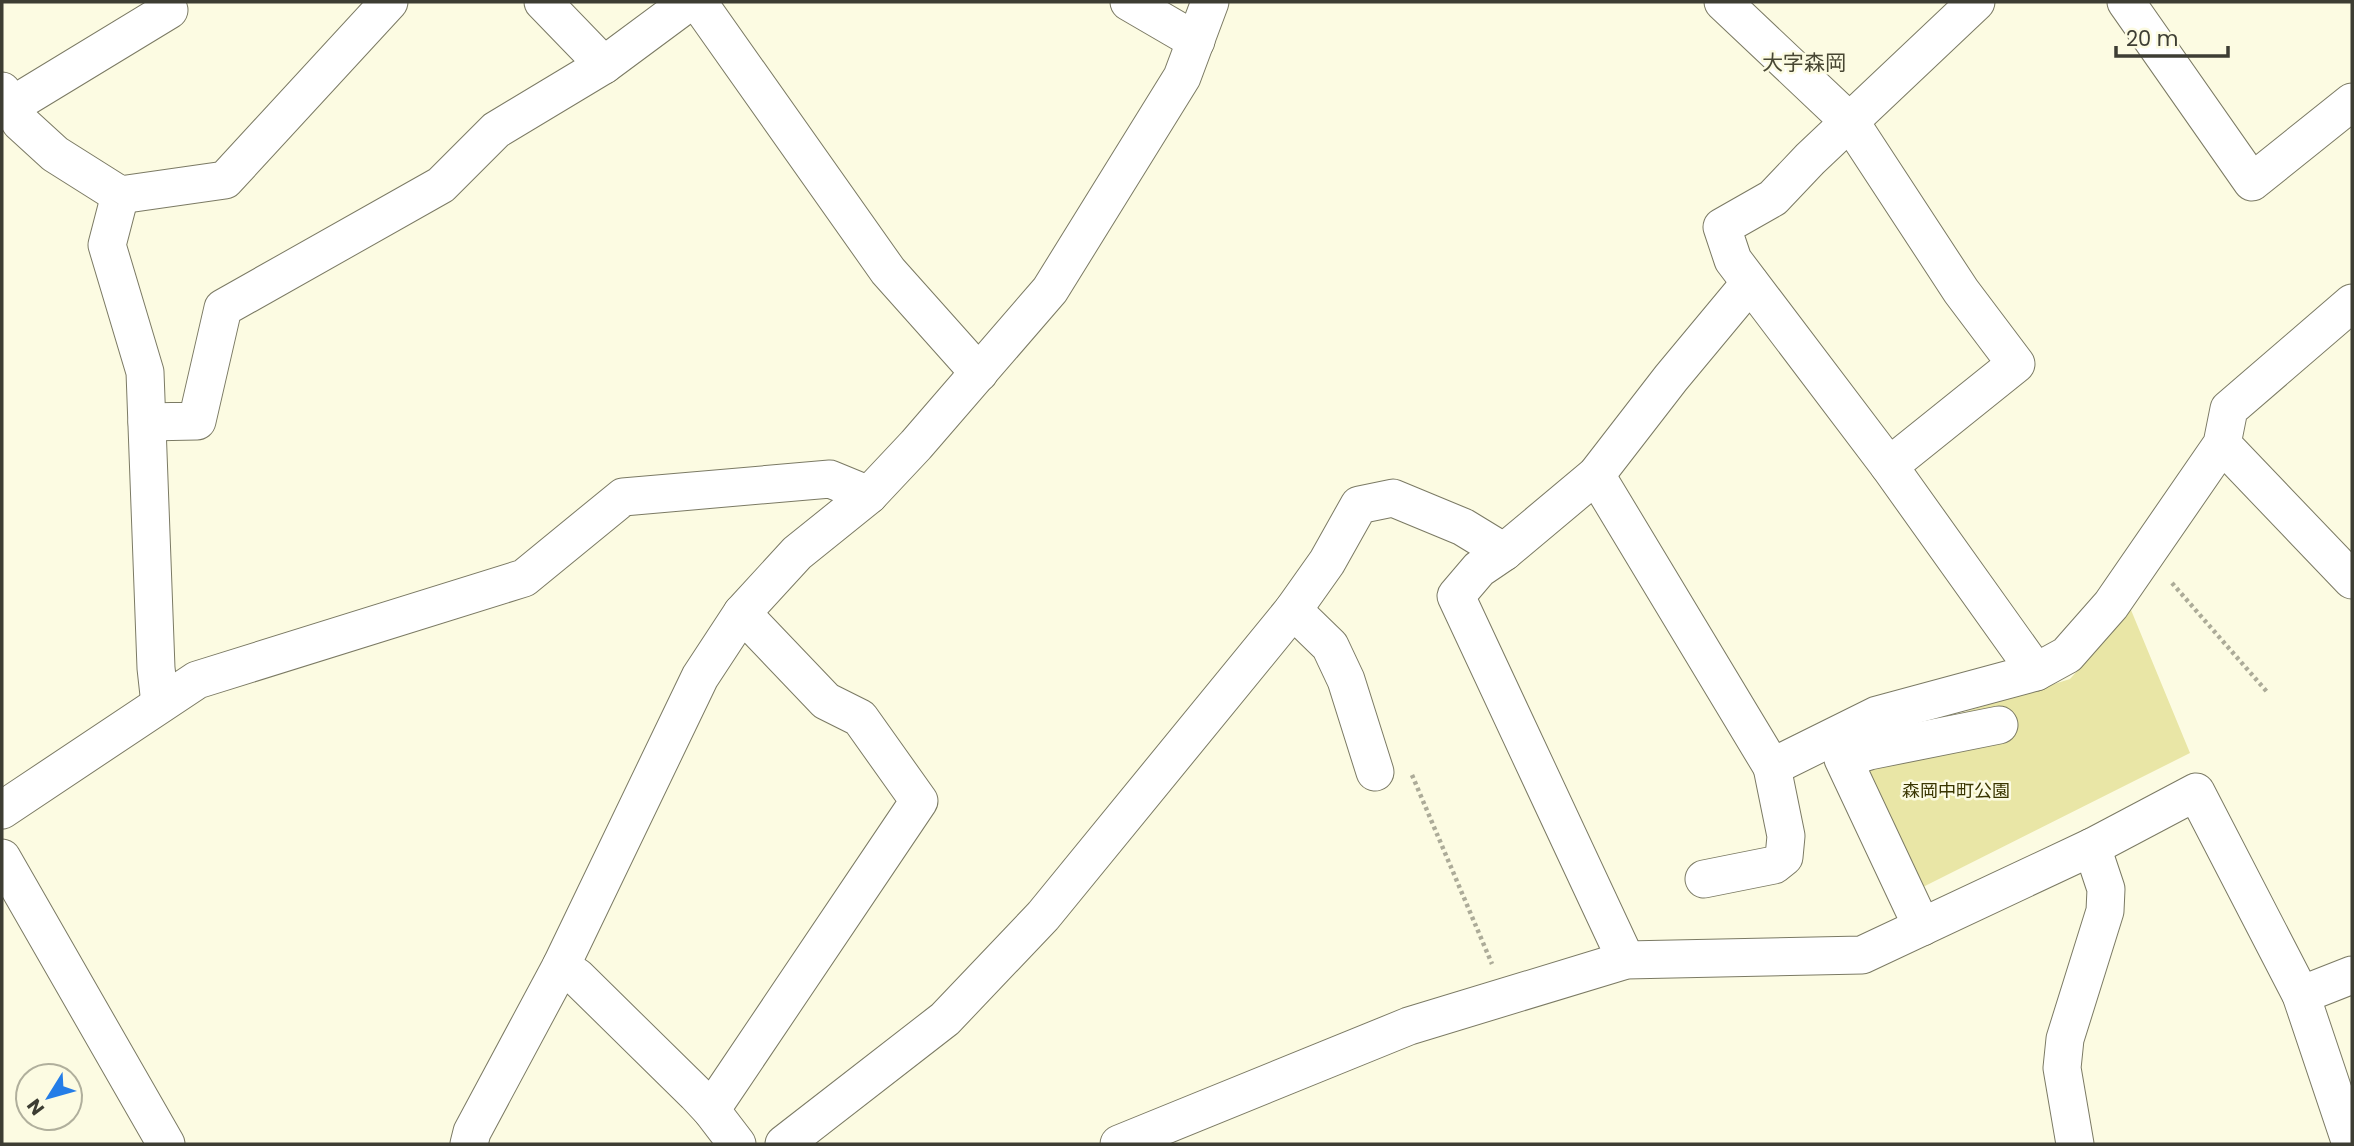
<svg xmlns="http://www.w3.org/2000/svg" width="2354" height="1146" viewBox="0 0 2354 1146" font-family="Poppins,'Noto Sans JP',sans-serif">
<rect width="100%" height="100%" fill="#fcfbe2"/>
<path fill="#e9e6a6" d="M2131 610 2190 753 1917 890 1859 745 2070 679Z"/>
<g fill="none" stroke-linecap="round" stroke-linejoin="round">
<g stroke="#7b7a64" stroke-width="39">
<g id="minor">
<path d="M543 2 604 65"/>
<path d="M698 2 888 271 979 373"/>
<path d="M1129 2 1196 41"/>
<path d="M1723 2 1851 123 1961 291 2016 364 1889 466"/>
<path d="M1976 2 1810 159 1773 198 1722 227 1733 260 1889 466 2036 672"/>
<path d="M2126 2 2252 182 2352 102"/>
<path d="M2 91 20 122 55 154 120 195 225 180 389 2"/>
<path d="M11 106 169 10"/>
<path d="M120 195 107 245 145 372 156 668 160 704"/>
<path d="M147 422 197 421 223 308 441 185 496 130 604 65 689 2"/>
<path d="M2222 444 2352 580"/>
<path d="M1596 475 1772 767 1877 715 2036 672 2067 655 2111 605 2222 444 2229 409 2352 303"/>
<path d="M1293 610 1330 646 1346 680 1375 772"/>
<path d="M2 810 197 680 524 578 623 497 830 479 869 495"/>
<path d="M2 858 166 1144"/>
<path d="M1704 879 1774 865 1784 857 1786 836 1772 767"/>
<path d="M1922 927 1843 759 1869 751 1999 725"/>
<path d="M1626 960 1456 596 1479 569 1504 552 1596 475 1671 378 1750 283"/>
<path d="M561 966 577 977 696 1094 711 1110 737 1144"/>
<path d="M2301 995 2352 975"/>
<path d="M711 1110 919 801 860 718 826 701 742 613"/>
<path d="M469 1144 472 1132 561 966 700 677 742 613 797 553 869 495 916 445 1050 290 1182 77 1210 2"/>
<path d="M784 1144 945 1019 1043 916 1293 610 1327 562 1359 505 1393 498 1463 527 1504 552"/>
<path d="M1119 1144 1409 1026 1626 960 1862 955 2092 847 2196 792 2301 995 2351 1144"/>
<path d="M2075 1144 2062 1068 2065 1039 2105 911 2106 889 2092 847"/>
</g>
</g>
<g stroke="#acab98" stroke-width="4.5" stroke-dasharray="3.5 3.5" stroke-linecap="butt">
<path d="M2172 583 2268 693"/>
<path d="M1412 775 1492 964"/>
</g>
<use href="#minor" stroke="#fff" stroke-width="37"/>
</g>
<g text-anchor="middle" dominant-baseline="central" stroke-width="5" stroke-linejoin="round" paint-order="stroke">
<g font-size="18" fill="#393500" stroke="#fcfbe2">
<text x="1956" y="790">森岡中町公園</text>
</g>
<g font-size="21" fill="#484733" stroke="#fcfbe2">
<text x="1804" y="62">大字森岡</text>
</g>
</g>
<rect width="2354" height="1146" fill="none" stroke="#3d3d33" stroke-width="7"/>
<g transform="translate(49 1097) rotate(233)"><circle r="33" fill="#fcfbe2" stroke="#b0af9c" stroke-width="2"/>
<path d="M0-5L12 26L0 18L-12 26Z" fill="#247de7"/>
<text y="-10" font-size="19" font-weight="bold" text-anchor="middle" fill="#3d3d33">N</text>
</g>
<path d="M2116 46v10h112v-10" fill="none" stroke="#3d3d33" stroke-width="3.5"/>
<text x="2126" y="46" font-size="21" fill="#3d3d33" stroke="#fcfbe2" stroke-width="5" paint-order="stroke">20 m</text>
</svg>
